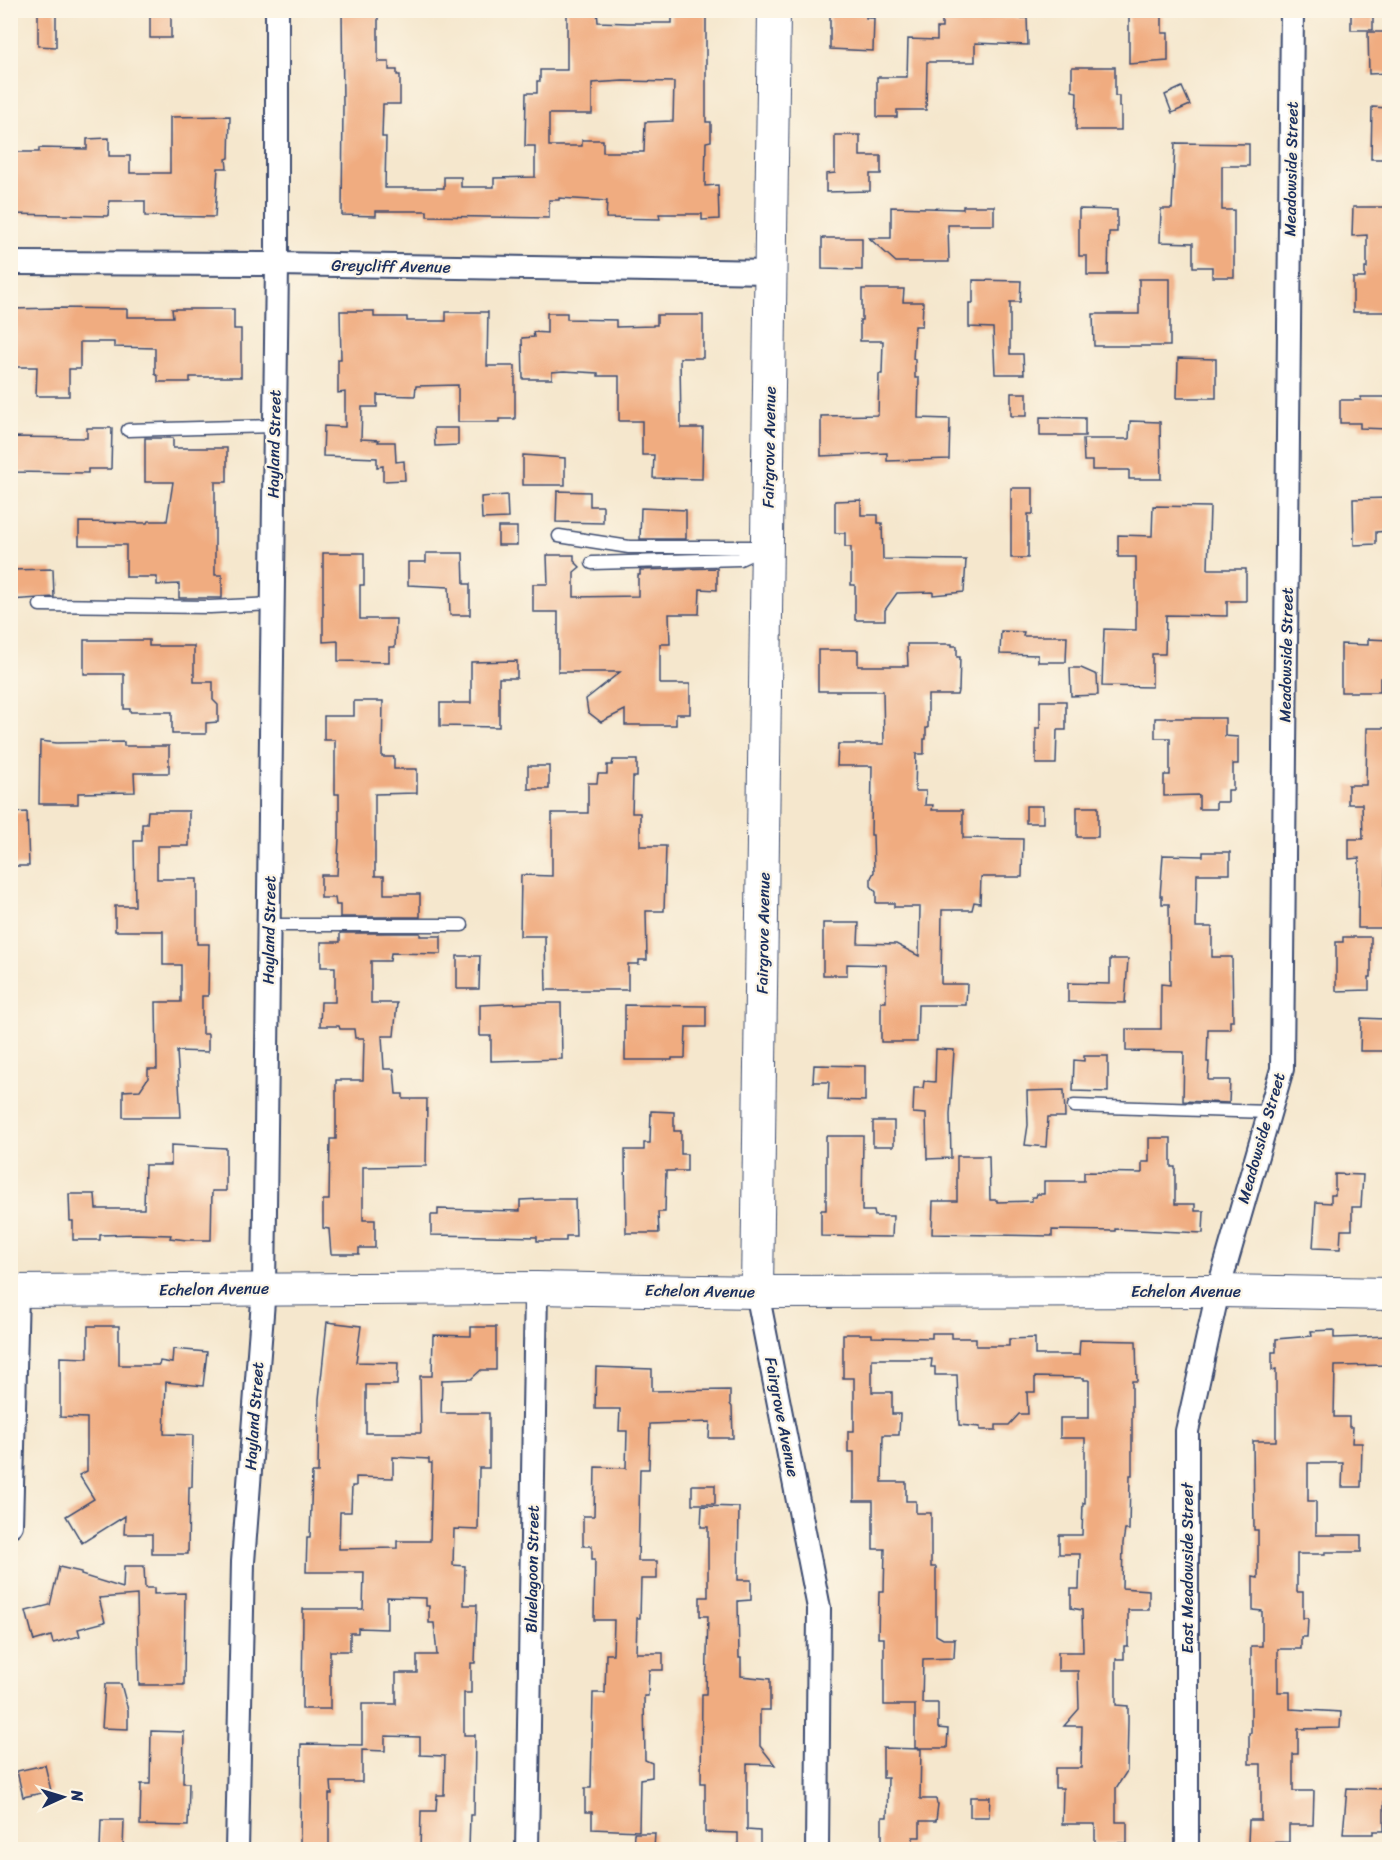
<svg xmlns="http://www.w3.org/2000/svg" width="1400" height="1860" viewBox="0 0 1400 1860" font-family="Sriracha,sans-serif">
<rect width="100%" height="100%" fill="#fcf5e5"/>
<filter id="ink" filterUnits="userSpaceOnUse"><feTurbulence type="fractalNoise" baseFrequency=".0167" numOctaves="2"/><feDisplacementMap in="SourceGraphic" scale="12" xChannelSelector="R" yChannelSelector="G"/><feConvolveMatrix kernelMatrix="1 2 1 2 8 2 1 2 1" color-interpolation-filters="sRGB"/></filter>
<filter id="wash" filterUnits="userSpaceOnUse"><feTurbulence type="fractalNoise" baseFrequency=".008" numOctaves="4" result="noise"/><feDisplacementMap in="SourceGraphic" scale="24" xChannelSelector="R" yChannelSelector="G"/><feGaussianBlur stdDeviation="1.35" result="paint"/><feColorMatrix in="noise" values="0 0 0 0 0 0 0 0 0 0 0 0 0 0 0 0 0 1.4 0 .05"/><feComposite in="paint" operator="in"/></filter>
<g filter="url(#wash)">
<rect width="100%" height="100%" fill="#f5e7cd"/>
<g id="blocks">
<g fill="#f0ac80" fill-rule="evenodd">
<path d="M38 10H56V47L38 46Z"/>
<rect x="150" y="10" width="21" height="28"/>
<path d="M342 10H378V62H389V70H397V75H400V104H383L382 137H386L385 188H444V177H461V187H494V178L535 177V146H525L526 93H537V81H540V70H567V10H597L598 22 628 23H672V13H675V10L706 12V122H711V141L706 142 705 186 718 185 719 219 702 220V214H659L660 219 606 218 607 201 559 198V200H549V218L427 216V211H376V216L342 215 343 104ZM623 81 674 82 673 121 645 122 644 152H603V140H582V146H549V114H592V83Z"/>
<path d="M830 10H866V18H874L873 51 830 49Z"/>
<path d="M942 10 1002 11V18H1027L1028 45 975 43V62H927L926 110H897V117H877V77H907L908 39 937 40V28H942Z"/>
<path d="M1129 10H1162V33H1168V61L1129 64Z"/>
<rect x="1351" y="10" width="22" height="20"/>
<path d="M1368 32H1389V73L1369 74Z"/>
<path d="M1072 67H1115V96H1119V107H1121V130H1076L1077 92 1072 91Z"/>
<path d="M1182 87 1190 105 1172 113 1165 95Z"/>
<path d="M1372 107 1389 108V159H1371Z"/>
<path d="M230 116 229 158 226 159 227 168H218L215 217 145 216V201H109L108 216 11 214 10 152H39V148L87 149V139L109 138V156H130V173H170V117Z"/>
<path d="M835 135H860V156H881V174H870V191L826 192V174L835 173Z"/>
<path d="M1175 143 1249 144V166H1222V210H1234V277H1212V267H1193V243L1160 242 1161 209H1172Z"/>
<path d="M963 206H994V225H948L949 262H896L869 238H891V207L963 209Z"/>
<path d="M1353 207H1387V247H1389V312H1353V278H1365V268H1367V235L1352 236Z"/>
<path d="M1079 209 1117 210V232H1109L1108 275H1087V256H1079Z"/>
<path d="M822 238H862V270L822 269Z"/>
<path d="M1139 279H1170V346H1094L1093 314H1139Z"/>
<path d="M973 280 1021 281 1020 302H1010V354H1023L1024 374H995L993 328 969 327V303H973Z"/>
<path d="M862 289H904L903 302H923L922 326H915L913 359H915V378H919L918 418 950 419 949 459 887 461V453L821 456V416L878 415 879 374H882L883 341H860V320H862Z"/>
<path d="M56 308 127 309V317H173L172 309H234V329H241V377H190V382H158V376L155 374V348L114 347V342H80V369H69V396H36L37 367H10L12 309Z"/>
<path d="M340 311H374V317H407V321H446V312H488L487 366H515V419H499V422H458V385L416 386 415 396 377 395V407H362L361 439 379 440 378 442H395L396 462 404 461 405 480 383 481V466L377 467V458L323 456 324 426 345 427V392L338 393V359H341Z"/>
<path d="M547 313H567V319L616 320V327L653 326V325H657V315H703V358H680L681 428H703L702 479 653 478 654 455H642V421H619V376H598V373L564 371 552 372V379H523L522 338 534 337 533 332 547 333Z"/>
<path d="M1178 358 1216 359V398H1177Z"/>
<rect x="1011" y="393" width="16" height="23"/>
<path d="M1361 397H1389V429L1360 428V423H1340V400H1361Z"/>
<path d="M1040 417 1085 418V436H1040Z"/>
<path d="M1130 421 1160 422 1161 479H1129V470H1092V461H1084L1083 439H1129Z"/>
<path d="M87 428H112L111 469H88V473L10 472V437L87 438Z"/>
<path d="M434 428H458V445L435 446Z"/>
<path d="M145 438H173V448H227V482H215V575H222V598H179V584L157 585V577H126V545H79V522L147 523 148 521H167L173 482H145Z"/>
<path d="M523 455 565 458V485H523Z"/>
<path d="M1011 488H1033V514H1028V558H1011Z"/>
<path d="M557 491 590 492V506H603V523L556 522Z"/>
<path d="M507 495 508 518 482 519 481 497Z"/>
<path d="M1386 498 1387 511H1389V531L1376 532V544L1354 545 1353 499Z"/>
<path d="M861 500V515H878V523H882L883 559 966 560 964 592 933 595V592L897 593 885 610V620H855V585H851V547H845V533H835V501Z"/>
<path d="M1153 506 1210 507 1208 569H1246V601H1227V616L1166 615 1165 654H1152V687L1102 686 1104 629 1136 630V557H1118V535L1152 536Z"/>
<path d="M641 508 686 510V539H640Z"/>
<rect x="498" y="527" width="19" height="18"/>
<path d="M323 553H364V585H360V619H396L395 647H389V662L338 661V641L323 642Z"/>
<path d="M426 553H463L464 584H470V615H450L449 587 408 585V562H426Z"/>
<path d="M547 555H574V561L580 567 574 572V597L638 596V575H640V570L717 568V590L700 589 699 614H669L670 644H660V684H690V714H676V725H625V710L601 722 588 712 586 699 620 672H558V612H533V584H548Z"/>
<path d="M53 569 54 597 10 600V570Z"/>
<path d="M1001 631 1024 632 1023 636H1067L1066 662H1038V655L1000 654Z"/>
<path d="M1368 639 1389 640V678H1380V692H1341V644L1368 645Z"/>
<path d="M84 640H149V646H194V682H213V700L218 705V722L206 723V734H172V712H130V709H124V674H84Z"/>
<path d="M907 644H952V646H957V657H960L959 691H958L957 695H928V728H926V739H924V754H916L915 791H926L925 805H933L932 810H963V838L1023 839 1022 877H981L980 903 974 902 972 910H942L941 984H967L966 1005H918L917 1042H881V1002H886V965L847 964V975H823V923H859L858 943 896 944 919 956 920 907H894V903H876V892L871 886V878L874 872 873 835H871L872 766H837L838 744H884L883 691H818V650H858V666H908Z"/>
<path d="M517 661V678H499V727L440 726V703H471V662Z"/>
<path d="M1070 668H1081L1097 675 1098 695 1071 696Z"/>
<path d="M354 701H383L382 757H394V769H417V793L375 794V876H384V894H420V917H340V905H336L335 898H321V875H337L339 838V794H335V740H324V716H354Z"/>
<path d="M1040 701H1066V730H1057L1056 764H1036V728H1040Z"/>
<path d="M1155 718H1225V736L1238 737V764H1233V790H1228V802H1216V809H1199V795L1164 796V775H1170V738H1155Z"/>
<path d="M1367 728H1389V851H1386L1385 894H1389V928H1358L1359 858 1349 859V839H1363L1362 804H1348V785H1366Z"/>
<path d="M40 741 57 743 124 742V746H169V773H134L135 792 78 793V804H39Z"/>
<path d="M613 760H637V777H633L632 813H640V846H666L664 911H646L647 960H639V964H628V990H546L545 936H520L521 875 552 876V813H588V783H597L598 774H607V765H612Z"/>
<rect x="528" y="766" width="21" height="23"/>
<rect x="1026" y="806" width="17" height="17"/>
<rect x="1077" y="807" width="21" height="30"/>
<path d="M148 811H189V846H157V879H197V944H209L208 996H202V1034H208V1052L177 1051 181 1117H123V1091L140 1090 148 1078V1069H157L156 1002H181V965H163V931H115V906H135L134 841H142V824H147Z"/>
<path d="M27 812 29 866H10V813Z"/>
<path d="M1203 852H1230V874H1197L1196 927H1212V957H1232L1233 1021H1230V1029H1208L1207 1062H1209L1208 1080H1230L1229 1103 1183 1101 1184 1052 1126 1051V1029H1161V984L1170 985 1169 904H1162V896H1160L1163 855 1203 856Z"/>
<path d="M340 933H420V936H441V954L391 953 390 961H371V1003H397L394 1036H382L384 1069H394L396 1094H403V1099H427L426 1166 363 1167V1220H375V1248H359V1254H331L329 1229 323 1228V1200H329L330 1139H336V1080H363L364 1038H355L354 1029H340L339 1026H320L321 1002H335V967H321V942H340Z"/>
<path d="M1343 937H1371V977H1369V990L1336 991V942H1343Z"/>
<path d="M457 956H480L479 989H457Z"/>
<path d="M1110 959H1128L1125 1003 1068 1002V983L1110 984Z"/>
<path d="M532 1003H561L562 1059 491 1061V1036H480V1005Z"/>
<path d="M625 1005 706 1006V1027H686L685 1058H672V1060H625Z"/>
<path d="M1361 1018 1384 1019V1025H1386V1051H1360Z"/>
<path d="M936 1049 954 1050 950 1115 951 1158 927 1159 926 1114 913 1113 914 1088H923L924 1081 935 1082Z"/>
<path d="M1084 1056H1108V1092L1073 1091 1074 1060 1084 1061Z"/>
<path d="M814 1065 865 1066V1101L828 1100 829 1082H813Z"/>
<path d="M1064 1090 1065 1117H1048L1046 1147 1025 1145 1028 1125 1027 1091Z"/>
<path d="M651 1111 674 1112V1131H681V1154H687V1171H666L665 1212H658L659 1233H626L625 1150H644V1143H650Z"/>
<rect x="873" y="1121" width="21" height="25"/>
<path d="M826 1136H863L862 1211H874L875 1216H893L892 1237 821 1236V1210H826Z"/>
<path d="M1149 1138H1171V1167H1175V1204H1195V1211H1204L1203 1233 1115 1229V1231L1052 1230V1236L932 1234 933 1201H957V1156H989L990 1200H997V1202L1032 1201V1197H1036L1037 1194H1044V1181H1084V1172L1142 1173V1162H1149Z"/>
<path d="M171 1145 226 1148V1191H212L211 1240H187L170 1238 171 1235 135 1234 100 1235V1240H73V1221H70L69 1194H95L96 1209H144L145 1165H171Z"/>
<path d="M1335 1174 1363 1175 1361 1207H1352V1230H1341L1340 1249 1313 1248 1316 1202 1331 1203V1195H1335Z"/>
<path d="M541 1199H575L576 1236H566V1241H537V1237L431 1235V1215H438V1209L520 1211V1200Z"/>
<path d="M327 1322 361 1326 356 1362 398 1363 397 1385H366V1433H421L420 1376H432L433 1335 471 1336V1327H496V1370H481L471 1379 442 1380 441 1413H489V1468H479L478 1530 454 1529 453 1565 465 1566 464 1605H477L475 1663H471V1693H464V1735H475L474 1815H470L469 1850H420L421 1811H436L437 1795H444L445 1756 420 1755V1737L385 1736V1751L362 1750V1782H331L332 1794H329V1845H300L301 1744 362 1745V1704H396V1673H417V1655H437L434 1623H429V1606H426V1598L387 1597V1629L358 1628V1633H350V1651H330V1709H302L303 1609H363L364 1572H306L307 1538H310L312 1473H318L319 1399ZM393 1457 429 1459V1463H432L430 1541H397V1548L339 1549 340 1512H351L352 1486H356V1477L393 1478Z"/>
<path d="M88 1326H119V1365H159L160 1361 172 1363 173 1349 207 1352 203 1386 166 1382 164 1434 193 1435 192 1487H189L188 1554H152V1534H124L125 1516 82 1543 66 1516 94 1499 79 1475 87 1471V1418L60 1417V1357L88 1358Z"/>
<path d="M1334 1330V1338L1389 1336V1365L1335 1366 1334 1417H1349V1427H1353L1352 1443H1362L1361 1487H1342L1343 1463H1308V1501H1316V1535H1361V1552H1325V1554H1297V1592H1303V1618H1308L1307 1637H1301V1649H1278V1692H1290V1709L1341 1712 1340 1728 1298 1729V1754H1293V1791H1314L1313 1825H1289V1842L1248 1843 1249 1820H1261V1764H1249V1733H1251V1646H1262V1611L1253 1610V1577L1258 1578V1530H1254L1253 1441H1276V1369L1272 1370V1352H1276V1339L1312 1336 1311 1331Z"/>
<path d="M932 1333H952V1338H976V1346H1009V1339L1035 1338V1355H1079L1080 1340 1136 1341 1137 1381H1132V1475H1130L1129 1530H1125L1123 1543 1122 1588 1149 1590V1610H1128V1646H1124V1659H1116V1705L1128 1706V1722L1127 1771 1116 1788V1822H1127V1843H1095V1824H1062L1063 1788H1055V1768H1081L1082 1726H1064L1079 1709 1078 1671H1058V1652H1083L1082 1610 1071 1608V1589H1079L1080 1554H1059V1535H1082L1083 1503H1085V1438H1060V1418H1089V1380H1084V1378L1035 1377V1392H1027L1028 1414H1019L1009 1425H996V1430H980V1427L959 1425 957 1375H935V1367H931L932 1359H872V1392H892V1414H900L899 1435H883L882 1482H906V1501H916V1513H931V1567H936V1635L943 1639H955L954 1658 923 1659 922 1703H938V1728L948 1729 947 1748H915V1705H884V1638H878L879 1591H884L885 1549H873V1501H854V1452H848V1431H854V1378H843V1334H872V1337L932 1338Z"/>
<path d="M596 1367 652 1369V1391L730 1390V1404L732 1407 733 1438H709L710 1422 650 1424 649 1469H640L638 1561H657V1579H641L640 1618H637L636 1653H663V1670H649L648 1696H644L645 1760 652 1763V1777L640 1779 639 1831 592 1829V1812H585V1788H591L593 1693H605L606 1654H613L614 1620H594L595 1559H592V1546H583V1516H594L595 1467 626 1468 627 1431H619L620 1409H595Z"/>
<rect x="692" y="1485" width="23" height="19"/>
<path d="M702 1506 739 1507 738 1580H751V1600L738 1601 739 1658H741V1676L770 1679V1710H760V1746L775 1765 747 1764V1830L760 1831V1850L738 1849V1833L705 1832V1783H701L702 1694H706L708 1616H700V1597H708V1527H701Z"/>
<path d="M124 1566H144L145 1588H154V1594L185 1593 184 1685H139L137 1595 99 1598 105 1622 78 1629 80 1636 53 1643 51 1636 34 1641 26 1611 50 1605 59 1567 81 1572V1575L123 1588Z"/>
<path d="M105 1684H121L128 1710V1729L102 1728Z"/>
<path d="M151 1731 184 1732 183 1783H189L188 1826 140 1825 141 1784H150Z"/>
<path d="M883 1748 921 1749 920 1799H936L937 1804H938L936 1821H920V1837H913V1850H882V1817H887L888 1778H883Z"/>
<path d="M45 1765 51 1791 23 1797 17 1771Z"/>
<path d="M1347 1788 1384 1789V1831H1373V1834H1343Z"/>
<path d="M970 1797H990L989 1817H970Z"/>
<path d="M101 1820H124L123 1850H100Z"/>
<path d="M634 1833H655L654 1850H633Z"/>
</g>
</g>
</g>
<g filter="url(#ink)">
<use href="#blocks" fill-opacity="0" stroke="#3c4b6f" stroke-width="1.5"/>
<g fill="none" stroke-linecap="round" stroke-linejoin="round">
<g stroke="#3c4b6f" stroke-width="15">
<g id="lane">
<path d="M128 430 274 426"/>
<path d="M559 536 629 547H767"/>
<path d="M592 563 740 559 760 550"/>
<path d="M40 605 210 607 272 604"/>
<path d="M269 925H462"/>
<path d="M1074 1106 1269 1112"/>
</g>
</g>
<g stroke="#3c4b6f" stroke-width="26">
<g id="street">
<path d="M10 263 277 264 772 272"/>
<path d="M757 1292 819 1608 817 1850"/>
<path d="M11 1525 17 1291"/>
<path d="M237 1850 243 1562 264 1288 277 264V10"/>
<path d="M527 1850 536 1288"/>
<path d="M1187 1850V1431L1218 1291 1282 1069 1292 10"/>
</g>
</g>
<g stroke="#3c4b6f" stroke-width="34">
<g id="secondary">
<path d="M10 1291 536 1288 757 1292 1218 1291 1390 1294"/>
<path d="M757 1292 774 10"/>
</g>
</g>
<use href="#lane" stroke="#fff" stroke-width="12"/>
<use href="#street" stroke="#fff" stroke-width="22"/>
<use href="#secondary" stroke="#fff" stroke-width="32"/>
</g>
</g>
<g text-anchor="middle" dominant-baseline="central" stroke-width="4.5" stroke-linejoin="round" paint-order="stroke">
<g font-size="16" fill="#1b2f5e" stroke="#fcf5e5">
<text transform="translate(1291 169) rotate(-89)">Meadowside Street</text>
<text transform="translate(391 266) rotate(1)">Greycliff Avenue</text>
<text transform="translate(274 444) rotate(-89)">Hayland Street</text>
<text transform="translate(769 447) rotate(-89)">Fairgrove Avenue</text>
<text transform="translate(1286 655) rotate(-89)">Meadowside Street</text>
<text transform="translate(269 930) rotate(-89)">Hayland Street</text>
<text transform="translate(763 933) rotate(-89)">Fairgrove Avenue</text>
<text transform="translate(1261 1138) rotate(-74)">Meadowside Street</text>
<text transform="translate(214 1289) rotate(-1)">Echelon Avenue</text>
<text transform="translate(700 1291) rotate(1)">Echelon Avenue</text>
<text x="1186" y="1291">Echelon Avenue</text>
<text transform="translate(254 1416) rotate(-86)">Hayland Street</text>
<text transform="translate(782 1417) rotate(79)">Fairgrove Avenue</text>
<text transform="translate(1187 1568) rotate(-90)">East Meadowside Street</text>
<text transform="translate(532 1569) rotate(-89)">Bluelagoon Street</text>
</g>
</g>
<rect width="1400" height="1860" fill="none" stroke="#fcf5e5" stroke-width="36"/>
<g transform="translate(63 1797) rotate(86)" stroke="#fcf5e5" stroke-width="4.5" paint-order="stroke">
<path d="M0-4.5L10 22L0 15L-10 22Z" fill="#1b2f5e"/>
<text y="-9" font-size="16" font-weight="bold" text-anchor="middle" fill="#1b2f5e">N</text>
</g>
</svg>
